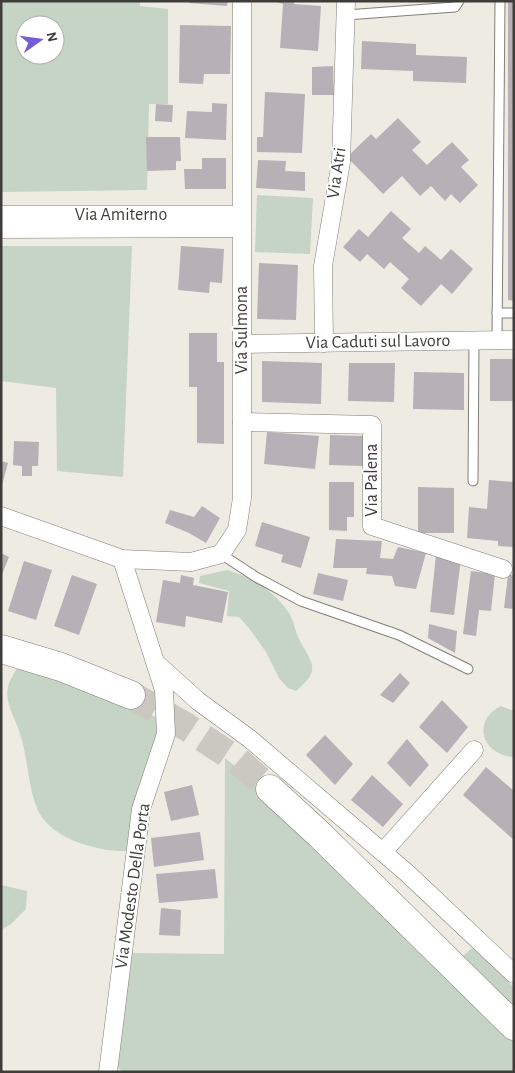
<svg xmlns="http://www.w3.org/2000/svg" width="515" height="1073" viewBox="0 0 515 1073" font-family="'Alegreya Sans',sans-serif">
<rect width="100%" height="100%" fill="#eeebe3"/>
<g fill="#c5d4c4" fill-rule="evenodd">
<path d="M1 1H140V6L168 9V104H149L147 190 1 192ZM25 25H55V55H25Z"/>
<path d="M257 195 313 198 310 254 255 252Z"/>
<path d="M1 246H132L123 477 57 471 56 388 1 381Z"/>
<path d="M227 570C251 577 275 591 289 613 294 621 295 631 299 639 312 664 322 669 296 691L288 688 279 678 266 652 248 627 239 617 227 616 229 591 199 583 200 576Z"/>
<path d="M18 666 110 698 161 719 128 851C98 852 49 839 37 808 28 786 28 760 21 737 17 721 4 703 8 687 9 680 15 673 18 666Z"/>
<path d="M501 706 514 711V757C482 755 471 721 501 706Z"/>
<path d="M225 758 244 773 514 1041V1072H123L116 1066 130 953 224 954Z"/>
<path d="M1 885 27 891 26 909 11 924 1 930Z"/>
<path d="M472 948 514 987V1011L464 962 463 956Z"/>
</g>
<g fill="#b7b0b6">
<path d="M189 1H228L227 6 189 3Z"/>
<path d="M274 1H294V4L321 6 318 51 280 48 283 4Z"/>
<path d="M508 1H514V301L508 300Z"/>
<path d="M180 25 231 26 230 74H204L203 84 179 83Z"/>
<path d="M362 41 416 44V55L467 57 466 83 413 81V71L361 69Z"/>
<path d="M333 66 334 95H312V67Z"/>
<path d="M265 92 305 94 302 153 257 152V137H263Z"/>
<path d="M212 103 227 104 226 140 185 138 187 111 212 112Z"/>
<path d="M156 104 173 105 172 122 155 121Z"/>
<path d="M398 118 421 142 412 150 427 165 452 142 469 160 461 167 478 185 460 203 451 194 445 201 431 186 420 196 402 176 383 194 347 157 371 134 376 139Z"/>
<path d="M146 137H180L181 161H176V170L147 171Z"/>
<path d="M202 158H226V189H185L184 169H202Z"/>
<path d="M258 160 286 161 285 171 305 172V191L256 188Z"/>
<path d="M391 211 411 229 402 238 419 253 425 246 441 260 451 249 473 269 452 294 441 284 421 306 401 288 409 279 390 262 384 269 367 254 360 262 343 247 359 229 368 237Z"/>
<path d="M181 246 224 249 222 283 210 282 209 293 178 290Z"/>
<path d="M259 263 298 265 296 320 257 319Z"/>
<path d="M189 333H217V362H224V444L197 443V387H189Z"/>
<rect x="490" y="359" width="24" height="42"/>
<path d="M262 361 322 363 321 404 262 402Z"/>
<path d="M349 363H395L394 402 348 401Z"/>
<path d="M414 372 464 373V410L413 409Z"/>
<path d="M267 432 319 436 315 469 264 464Z"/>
<path d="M330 435 364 436 363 466 329 465Z"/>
<path d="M14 441 39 442 38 466H32V476H22V466L13 465Z"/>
<path d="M1 461 8 463 2 485H1Z"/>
<path d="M489 480 514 482V547L498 546V541L467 538 469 507 487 509Z"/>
<path d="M329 482H354V517H347V531L329 530Z"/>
<path d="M418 487 454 488V533H418Z"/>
<path d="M202 506 220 518 206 543 189 533 165 523 170 510 194 517Z"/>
<path d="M262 522 310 537 301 568 281 562 283 555 255 546Z"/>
<path d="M336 539 382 541 380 558 393 559 398 547 426 553 416 589 395 586 392 576 366 574 367 568H333Z"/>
<path d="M1 553 9 557 1 577Z"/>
<path d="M436 555 461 558 454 615 430 612Z"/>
<path d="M24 561 52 570 36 620 8 611Z"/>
<path d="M471 571 495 574 491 611 479 610 476 636 463 634Z"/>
<path d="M318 573 348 580 343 601 313 594Z"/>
<path d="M72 575 97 584 79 635 54 626Z"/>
<path d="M181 575 194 578 193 585 228 592 222 623 186 616 185 627 156 622 163 580 180 583Z"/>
<path d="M508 575H514V609L504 608Z"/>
<path d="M429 624 457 631 455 653 428 638Z"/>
<path d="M400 673 410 683 393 703 380 695Z"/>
<path d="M442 700 468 727 447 753 419 727Z"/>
<path d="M325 735 353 764 335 785 306 755Z"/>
<path d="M407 739 429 765 410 787 387 763Z"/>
<path d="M486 767 514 791V840L463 795Z"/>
<path d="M372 775 403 804 383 827 351 800Z"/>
<path d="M192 785 199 815 171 821 164 792Z"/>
<path d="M200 832 204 860 154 867 151 838Z"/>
<path d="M215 869 218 898 159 903 156 874Z"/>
<path d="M161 908 181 910 180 936 159 935Z"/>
</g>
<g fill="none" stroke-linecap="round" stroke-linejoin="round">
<path stroke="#cbc8c1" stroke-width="28" stroke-dasharray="28 14" stroke-linecap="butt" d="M131 695 185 726 238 761 270 789"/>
<g stroke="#817f78" stroke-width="11">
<g id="service">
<path d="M346 15 455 7 459 1"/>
<path d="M497 313H514"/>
<path d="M497 340 500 1"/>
<path d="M473 481 474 340"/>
<path d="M221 554 256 577 301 601 399 635 468 669"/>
</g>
</g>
<g stroke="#817f78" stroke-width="19">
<g id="minor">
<path d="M1 215H241"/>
<path d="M1 229 241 228"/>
<path d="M324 343 323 266 341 162 346 1"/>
<path d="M242 344 514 340"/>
<path d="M242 422 372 425V526L503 569"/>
<path d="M1 516 122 559 191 562 221 554 237 530 242 498V1"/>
<path d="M156 663 198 701 250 739 407 873 514 974"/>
<path d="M383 852 474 750"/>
<path d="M108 1072 141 809 166 734 164 690 122 559"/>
</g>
</g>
<g stroke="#817f78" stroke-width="29">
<g id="trunk">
<path d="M1 649 61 667 131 695"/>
<path d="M270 789 320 835 514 1026"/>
</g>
</g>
<use href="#service" stroke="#fff" stroke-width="9"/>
<use href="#minor" stroke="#fff" stroke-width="18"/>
<use href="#trunk" stroke="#fff" stroke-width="28"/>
</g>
<g text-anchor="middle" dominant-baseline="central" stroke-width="4" stroke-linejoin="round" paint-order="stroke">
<g font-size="18" fill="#3e3d39" stroke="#fff">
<text transform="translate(337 173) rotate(-82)">Via Atri</text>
<text x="121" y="215">Via Amiterno</text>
<text transform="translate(242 330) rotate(-90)">Via Sulmona</text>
<text transform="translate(378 342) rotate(-1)">Via Caduti sul Lavoro</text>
<text transform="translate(372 480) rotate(-90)">Via Palena</text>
<text transform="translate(133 886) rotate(-82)">Via Modesto Della Porta</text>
</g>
</g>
<rect width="515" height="1073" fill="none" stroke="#3e3d39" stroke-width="5"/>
<g transform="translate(40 40) rotate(76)"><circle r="24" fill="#ffffff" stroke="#b2b1b0"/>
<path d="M0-4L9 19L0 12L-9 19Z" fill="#745dd7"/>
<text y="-8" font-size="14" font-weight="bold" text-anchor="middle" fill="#3e3d39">N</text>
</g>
</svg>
